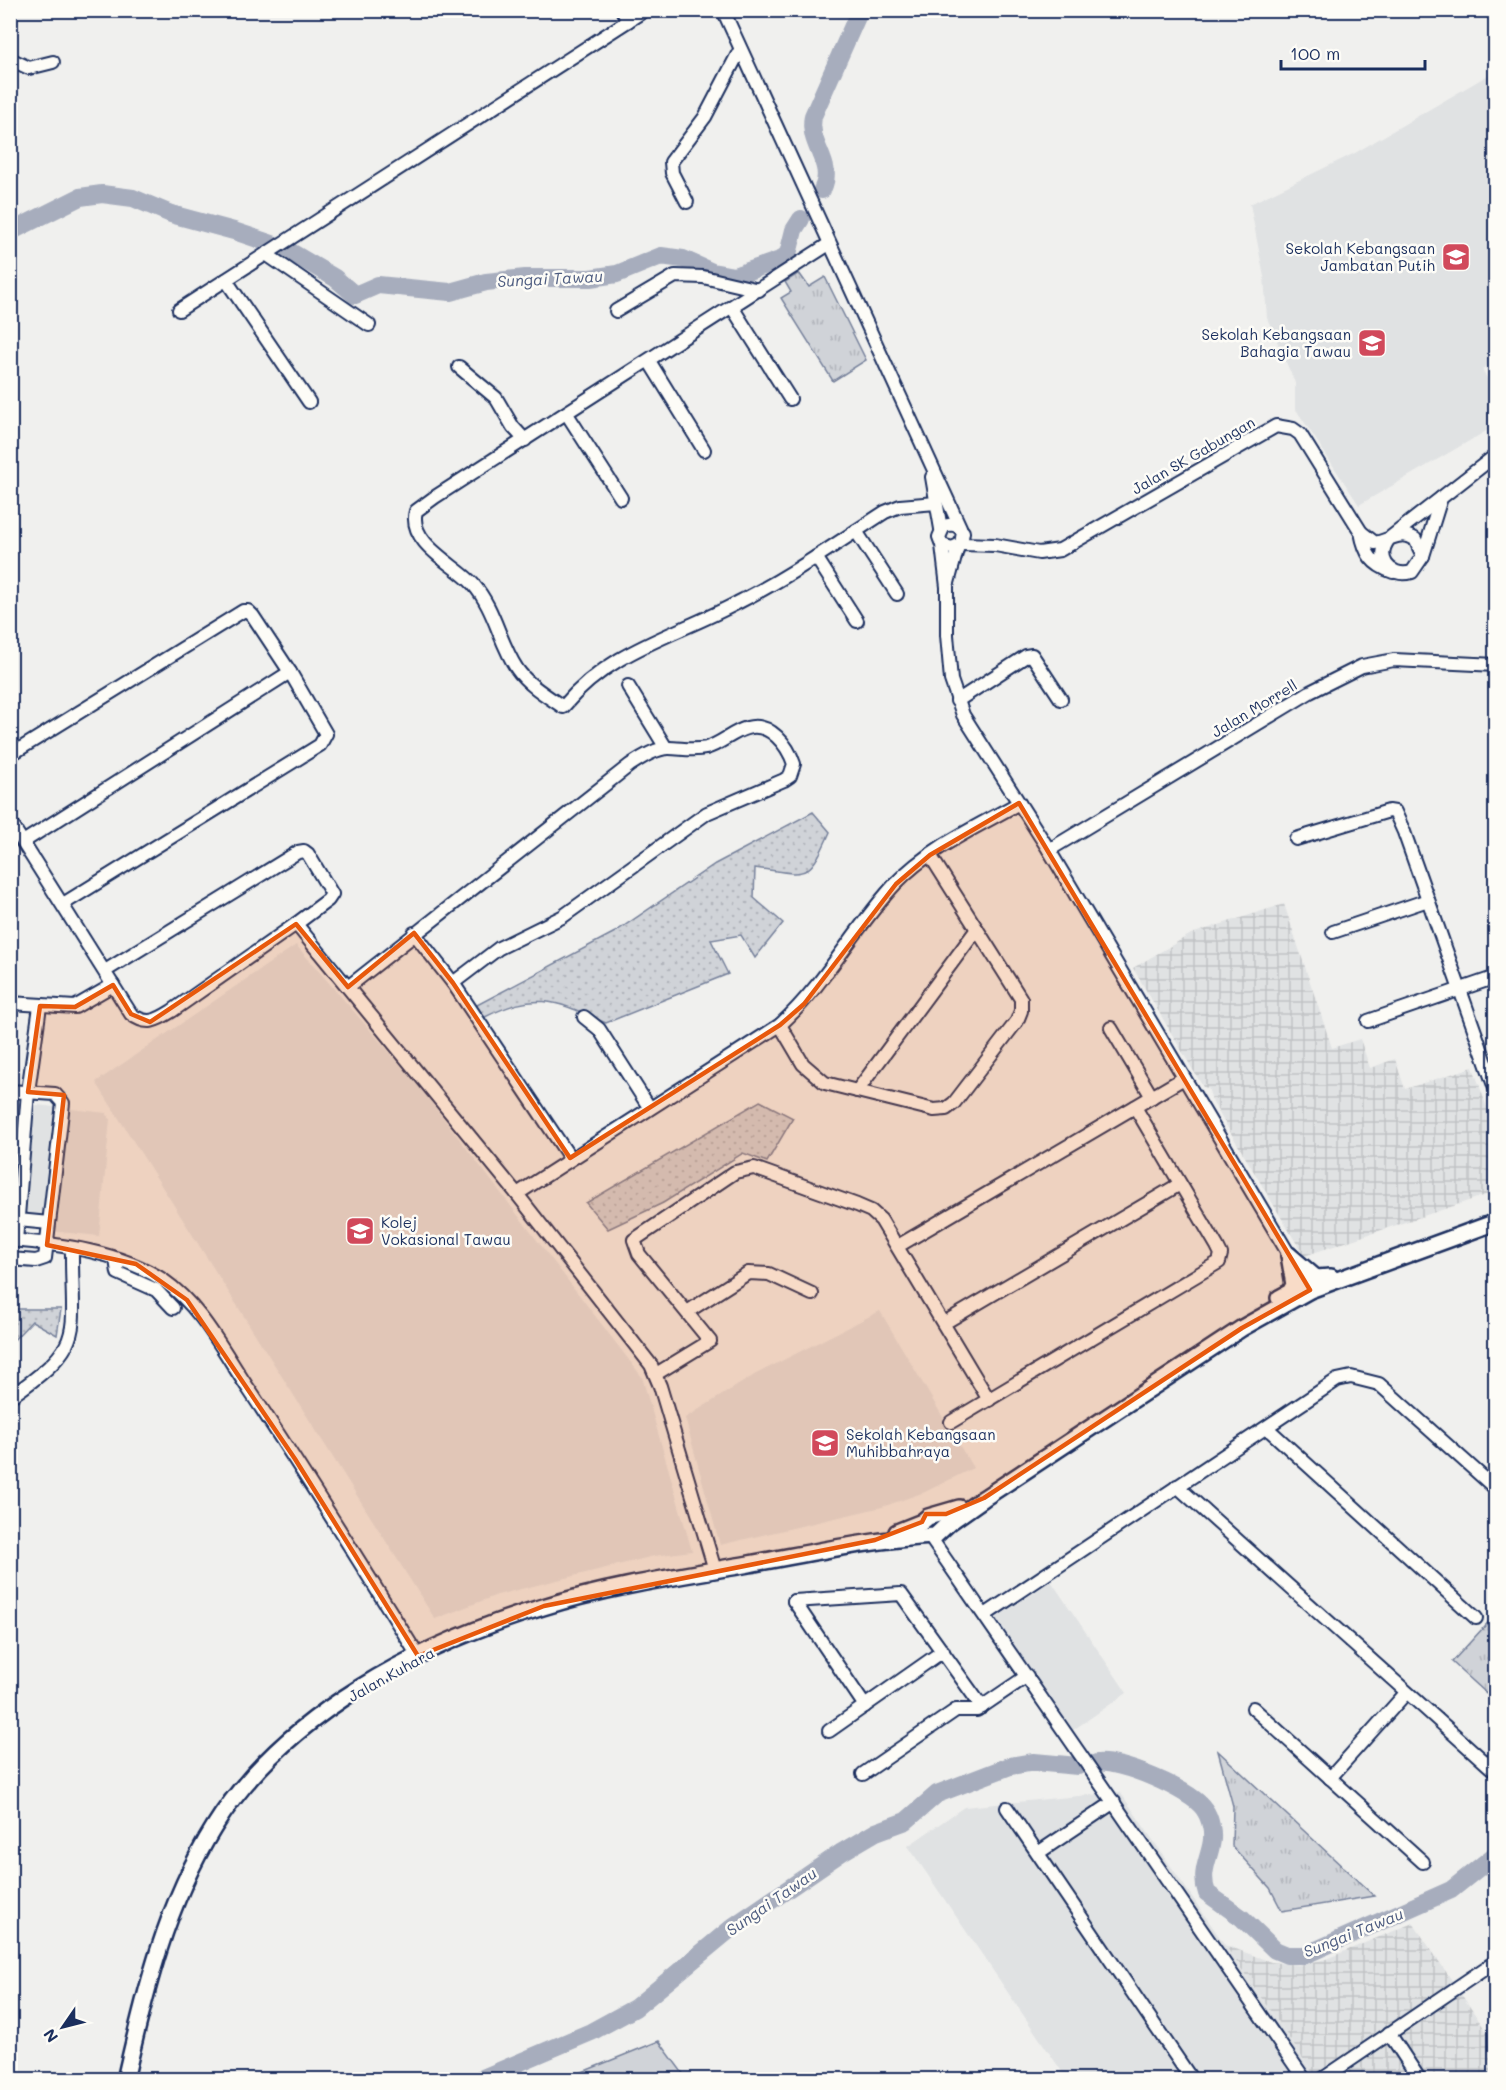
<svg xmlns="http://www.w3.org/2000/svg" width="1506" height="2090" viewBox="0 0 1506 2090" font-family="Mali,sans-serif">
<defs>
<pattern id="industrial-grid" width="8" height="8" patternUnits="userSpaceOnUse" patternTransform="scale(1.5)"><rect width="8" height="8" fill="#e0e2e3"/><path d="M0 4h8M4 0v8" fill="none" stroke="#c0c2c5"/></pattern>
<pattern id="grass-dots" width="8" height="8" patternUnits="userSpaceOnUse" patternTransform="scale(1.5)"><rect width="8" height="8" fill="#d0d3d8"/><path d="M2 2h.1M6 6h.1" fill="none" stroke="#b2b5bc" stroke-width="1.8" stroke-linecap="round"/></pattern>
<pattern id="park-tufts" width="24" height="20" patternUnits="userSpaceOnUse" patternTransform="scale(1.5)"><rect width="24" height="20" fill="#d0d3d8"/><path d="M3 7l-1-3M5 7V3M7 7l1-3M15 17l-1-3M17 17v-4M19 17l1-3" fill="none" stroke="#b2b5bc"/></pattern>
</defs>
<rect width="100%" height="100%" fill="#f0f0ee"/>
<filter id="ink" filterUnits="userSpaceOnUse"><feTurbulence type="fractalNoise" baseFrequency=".0167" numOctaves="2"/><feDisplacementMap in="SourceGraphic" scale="12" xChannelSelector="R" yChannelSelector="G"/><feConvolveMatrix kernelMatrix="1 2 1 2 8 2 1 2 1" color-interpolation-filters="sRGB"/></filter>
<g filter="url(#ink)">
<g fill="#e0e2e3">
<path d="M1495 71 1496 361 1482 369 1495 393V426L1359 505 1295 408V383L1267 318 1264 277 1250 204 1355 153Z"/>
<path d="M296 945 418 1085 642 1377 692 1551 654 1556 497 1595 435 1619 96 1082Z"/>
<path d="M11 1102 106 1113 110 1119 99 1236 11 1227Z"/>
<path d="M880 1311 973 1468 925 1492 882 1507 720 1545 685 1418 756 1374Z"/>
<path d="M1051 1581 1127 1693 1073 1730 996 1618Z"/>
<path d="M1120 1792 1317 2079H1067L908 1846 964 1807Z"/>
</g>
<g fill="url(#industrial-grid)">
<path d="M1284 904 1332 1048 1360 1039 1370 1068 1395 1059 1405 1089 1473 1067 1495 1131V1192L1304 1256 1213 1103 1208 1088 1203 1087 1133 968 1191 934Z"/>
<path d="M1413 1923 1495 2044V2079H1317L1225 1945 1271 1962 1298 1965 1326 1959Z"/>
</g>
<g fill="url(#grass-dots)" stroke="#76819b" stroke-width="1.5">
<path d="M813 812 830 832C808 882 807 875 755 868L754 898 783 923 755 958 741 935 711 940 728 974 606 1023C554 1000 537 991 483 1018L475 1006 615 932 715 864Z"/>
<path d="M760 1101 793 1118 767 1162 743 1153 663 1203 608 1229 586 1203Z"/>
<path d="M11 1309H61L57 1335 32 1321 11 1343Z"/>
</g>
<g fill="url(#park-tufts)" stroke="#76819b" stroke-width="1.5">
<path d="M799 273 809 287 825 277 866 360 833 381 781 298 791 292 785 282Z"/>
<path d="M1495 1615V1701L1452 1662Z"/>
<path d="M1218 1751 1374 1896 1282 1911 1270 1888 1232 1846 1233 1806Z"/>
</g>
<path fill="#d0d3d8" stroke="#76819b" stroke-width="1.5" d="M659 2041 687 2079H565Z"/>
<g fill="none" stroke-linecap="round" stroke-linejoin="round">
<g stroke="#a7adbd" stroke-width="18">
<path d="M822 190C836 163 807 146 813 116L860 10"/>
<path d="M10 232 80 197 102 194 133 198 171 214 234 231 284 248 335 278 355 295 378 285 450 292 486 282 525 278H590L617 274 661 256 683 259 712 272 734 276 780 260 788 254 794 230 801 219"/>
<path d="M1096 1763C1118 1759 1192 1790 1204 1809 1207 1813 1210 1821 1211 1826 1217 1851 1197 1866 1207 1893L1242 1918 1275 1950 1287 1955H1305L1451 1890 1496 1854"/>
<path d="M478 2080 591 2032 635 2008 734 1926 842 1852 876 1832 906 1821 937 1794 1010 1766 1034 1762 1078 1766"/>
</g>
<g stroke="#1b2f5e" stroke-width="16">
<g id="minor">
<path d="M622 10 628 21"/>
<path d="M723 10 960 527"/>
<path d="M10 59 29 68 53 62"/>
<path d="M687 202 672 173 671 162 705 117 740 50"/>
<path d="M829 244 435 497 416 511C407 543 456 565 473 584 495 609 499 642 517 669 528 685 547 696 563 707 612 649 673 637 737 603 789 577 837 543 885 512L900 506 936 503"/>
<path d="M266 254 369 325"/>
<path d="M226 280 309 402"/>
<path d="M732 307 790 399"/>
<path d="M179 310 645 10"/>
<path d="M616 311 675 276 703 277 759 290"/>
<path d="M649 361 704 450"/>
<path d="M459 367 496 398 513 427 525 440"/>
<path d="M567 414 621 498"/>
<path d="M932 477 941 529"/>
<path d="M856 531 897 594"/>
<path d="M1361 532 1375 543C1390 540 1400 530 1415 539L1423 556 1412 572C1389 579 1373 555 1391 537L1496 455"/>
<path d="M961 544 995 545 1039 553 1060 550 1276 426 1293 429 1300 434 1361 532C1365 554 1372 565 1393 572"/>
<path d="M942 545 952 548 961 544 963 532C958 525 953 523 944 526L939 537 942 545 947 587V635L951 680 963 715 1049 850 1310 1290"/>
<path d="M1423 556 1441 498"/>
<path d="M816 557 857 621"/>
<path d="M948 583 958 546"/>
<path d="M628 686 666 748"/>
<path d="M957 701 1026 656 1032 655 1061 699"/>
<path d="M10 755 243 611H248L253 616 290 672 326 734 320 745 63 904"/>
<path d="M10 822 131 1014C147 1026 156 1021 172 1011L296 924 328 900 332 894 308 854 304 851 298 852 105 971"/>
<path d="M1296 839 1389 811 1395 812 1404 832 1496 1091"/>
<path d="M23 842 290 672"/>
<path d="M1049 850 1310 692 1362 666 1394 660 1496 665"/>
<path d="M296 924 517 1194 651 1365 660 1386 715 1570"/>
<path d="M1333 932 1428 900"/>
<path d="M414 933 453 983 570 1158"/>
<path d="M348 987 630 765C641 758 656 748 669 748 681 748 693 751 706 748 721 744 732 732 747 728 770 721 788 746 794 764L790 776 784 780 707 813 562 917 499 948 453 983"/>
<path d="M10 1003 75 1007 113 985"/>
<path d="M584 1017 599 1029 649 1107"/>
<path d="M1368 1021 1496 977"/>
<path d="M780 1025 803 1064 825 1083 934 1110 946 1109 954 1103 1017 1021 1021 1011V999L930 855"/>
<path d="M1111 1028 1152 1097"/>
<path d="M10 1091 55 1094 63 1103 45 1258 36 1261 10 1259"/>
<path d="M857 1091 977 929"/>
<path d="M517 1194 780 1025C827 982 854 928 896 883 929 848 977 827 1019 803"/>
<path d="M18 1220 49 1223"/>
<path d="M10 1240C60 1244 121 1252 163 1280 202 1307 224 1353 250 1391 308 1478 363 1567 418 1656"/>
<path d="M16 1241 28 1092 40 1006"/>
<path d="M898 1246 1184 1078"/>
<path d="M116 1259 118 1273 156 1290 173 1308"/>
<path d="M687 1312 748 1273 769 1274 812 1294"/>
<path d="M944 1323 1180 1184"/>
<path d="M656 1374 710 1341 639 1254 634 1240 735 1172 754 1168 857 1205 871 1211 881 1220 989 1400"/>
<path d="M10 1397C89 1342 71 1336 72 1249"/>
<path d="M951 1422 1219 1262 1221 1254 1217 1246 1135 1107"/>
<path d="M1267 1428 1476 1618"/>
<path d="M1177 1486 1496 1772"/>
<path d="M930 1537 1305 2080"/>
<path d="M794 1601 901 1594 982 1707"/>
<path d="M794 1601 865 1706"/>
<path d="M985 1615 1337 1380 1351 1377 1379 1384 1496 1489"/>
<path d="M1253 1708 1423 1862"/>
<path d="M829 1731 943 1651"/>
<path d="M863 1774 956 1710H977L1027 1676"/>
<path d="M1330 1778 1406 1693"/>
<path d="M1007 1808 1192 2080"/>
<path d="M1038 1853 1114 1802"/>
<path d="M1389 2033 1420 2080"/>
<path d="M1321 2080 1496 1961"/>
</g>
</g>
<g stroke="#1b2f5e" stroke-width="20">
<g id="major">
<path d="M1289 1255 1316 1278 1331 1277"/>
<path d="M1279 1298 1290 1292 1294 1285 1289 1255"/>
<path d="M897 1532 922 1522 928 1517 959 1508"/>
<path d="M125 2080C145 1992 166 1904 214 1827 284 1714 420 1644 543 1607 610 1586 681 1576 749 1564 811 1553 873 1539 935 1536L950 1522 984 1498 1242 1328 1310 1290 1496 1222"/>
</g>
</g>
<use href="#minor" stroke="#fdfcf7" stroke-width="12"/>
<use href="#major" stroke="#fdfcf7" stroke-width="15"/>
</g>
</g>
<path fill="#e8590c" fill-opacity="0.2" stroke="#e8590c" stroke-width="4.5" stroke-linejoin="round" d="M1019 803 1310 1290 1242 1328 984 1498 946 1514H926L922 1522 875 1540 544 1606 418 1656 295 1459 187 1300 136 1264 47 1245 64 1095 28 1092 40 1006 75 1007 113 985 131 1014 150 1022 296 924 348 987 414 933 453 983 570 1158 780 1025 804 1004 896 884 930 855Z"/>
<defs>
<g id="school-square" transform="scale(1.5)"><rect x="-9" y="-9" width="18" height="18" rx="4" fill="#d1495b" stroke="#fdfcf7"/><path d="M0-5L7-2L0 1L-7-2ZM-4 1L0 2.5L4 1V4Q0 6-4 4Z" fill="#fff"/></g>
<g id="university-square" transform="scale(1.5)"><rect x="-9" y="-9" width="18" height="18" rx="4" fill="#d1495b" stroke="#fdfcf7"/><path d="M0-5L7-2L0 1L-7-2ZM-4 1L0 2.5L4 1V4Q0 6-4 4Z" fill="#fff"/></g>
</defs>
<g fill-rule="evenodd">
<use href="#school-square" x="1456" y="257"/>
<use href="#school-square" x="1372" y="343"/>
<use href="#university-square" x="360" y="1231"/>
<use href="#school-square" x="825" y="1443"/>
</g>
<g text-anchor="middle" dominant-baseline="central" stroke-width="5" stroke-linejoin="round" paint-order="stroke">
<g font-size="15" fill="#1b2f5e" stroke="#fdfcf7" text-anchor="end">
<text x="1435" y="248">Sekolah Kebangsaan<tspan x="1435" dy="17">Jambatan Putih</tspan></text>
<text x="1351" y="334">Sekolah Kebangsaan<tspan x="1351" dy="17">Bahagia Tawau</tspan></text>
<text x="381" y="1222" text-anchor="start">Kolej<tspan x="381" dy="17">Vokasional Tawau</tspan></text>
<text x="846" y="1434" text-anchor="start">Sekolah Kebangsaan<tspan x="846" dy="17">Muhibbahraya</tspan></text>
</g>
<g font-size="15" fill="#1b2f5e" stroke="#fdfcf7">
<text transform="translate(1193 455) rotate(-30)">Jalan SK Gabungan</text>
<text transform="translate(1254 708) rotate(-31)">Jalan Morrell</text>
<text transform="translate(391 1674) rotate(-29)">Jalan Kuhara</text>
</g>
<g font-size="16" font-style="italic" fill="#4c5b7f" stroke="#fdfcf7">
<text transform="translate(550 278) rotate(-3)">Sungai Tawau</text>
<text transform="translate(771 1901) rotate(-35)">Sungai Tawau</text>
<text transform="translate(1353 1932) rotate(-22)">Sungai Tawau</text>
</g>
</g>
<rect width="1506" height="2090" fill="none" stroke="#fdfcf7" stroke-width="36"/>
<rect x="18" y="18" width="1470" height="2054" fill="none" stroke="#1b2f5e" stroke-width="2" filter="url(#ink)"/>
<g transform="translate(63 2027) rotate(235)" stroke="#fdfcf7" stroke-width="4.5" paint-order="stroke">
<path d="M0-4.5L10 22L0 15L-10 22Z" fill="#1b2f5e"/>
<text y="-9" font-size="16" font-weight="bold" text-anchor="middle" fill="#1b2f5e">N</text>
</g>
<path d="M1281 60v9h144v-9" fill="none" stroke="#1b2f5e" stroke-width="3"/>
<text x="1290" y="60" font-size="18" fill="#1b2f5e" stroke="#fdfcf7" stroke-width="4.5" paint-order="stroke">100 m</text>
</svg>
